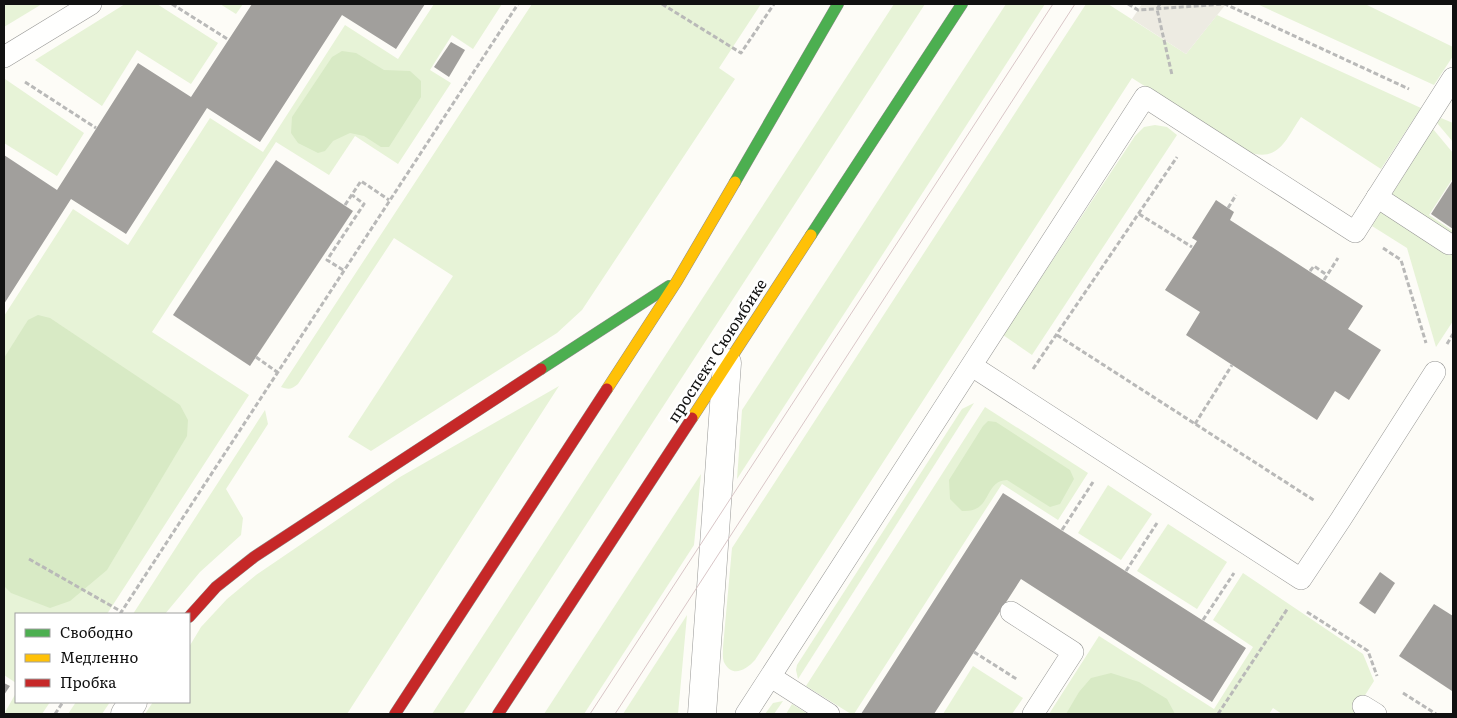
<svg xmlns="http://www.w3.org/2000/svg" width="1457" height="718" viewBox="0 0 1457 718" font-family="Literata,serif">
<rect width="100%" height="100%" fill="#fdfcf7"/>
<g fill="#e7f3d7">
<path d="M4 4H42L4 27Z"/>
<path d="M125 4H157L218 43 191 84 137 50 102 106 35 60Z"/>
<path d="M220 4H243L236 14Z"/>
<path d="M434 4H502L473 49 452 35 430 70 451 83 398 164 355 136 329 175 276 142 152 332 249 395 107 614H16V683L4 675V316L73 209 128 245 210 118 263 152 345 25 398 59Z"/>
<path d="M532 4H761L719 68 735 79 582 310 557 333 371 451 348 437 453 276 394 238 298 384C292 389 289 390 281 387Z"/>
<path d="M894 4H925L463 714H432Z"/>
<path d="M1006 4H1045L737 479 742 410Z"/>
<path d="M1086 4H1108L1186 54 1217 15 1421 108 1381 169 1301 117C1286 139 1279 163 1248 152L1132 78 755 660C747 669 733 678 725 664 722 660 723 652 723 647L732 548Z"/>
<path d="M1257 4H1365L1453 47V56L1434 85Z"/>
<path d="M5 79 84 133 57 176 4 143Z"/>
<path d="M1441 118 1453 123V142L1437 123Z"/>
<path d="M1155 125 1167 127 1177 135 1032 355 1003 335 1135 136 1144 127Z"/>
<path d="M1433 129 1453 153V178L1429 215 1453 231V321L1436 347 1407 248 1372 226Z"/>
<path d="M559 386 347 714H145L153 702H189V647L201 627 227 599 256 575 400 477Z"/>
<path d="M974 403 798 679 796 670 797 665 962 409Z"/>
<path d="M985 407 1088 473 1058 520 1002 484 854 714H851L806 686Z"/>
<path d="M265 410 268 424 226 489 243 518 241 535 200 572 165 614H133Z"/>
<path d="M701 474 694 545 584 714H544Z"/>
<path d="M1108 485 1152 514 1121 560 1078 533Z"/>
<path d="M1168 524 1227 562 1197 609 1137 571Z"/>
<path d="M1243 573 1363 654 1374 681 1353 714H1282L1273 708 1269 714H1049L1099 636 1214 709 1253 647 1213 620Z"/>
<path d="M687 615 678 714H623Z"/>
<path d="M973 666 1023 698 1012 714H943Z"/>
<path d="M16 693V702H50L42 714H4Z"/>
<path d="M783 701 774 714H765L773 703Z"/>
<path d="M76 702H110L102 714H68Z"/>
<path d="M792 704 808 714H786Z"/>
</g>
<g fill="#d8eac5">
<path d="M342 51 356 53 384 70 410 71 421 81V97L389 147H381L364 136 350 133 333 141 325 151 318 153 298 143 291 133 292 117 332 57Z"/>
<path d="M38 315 50 318 180 405 188 420 187 436 107 570 70 601 50 608 11 593 4 586V358L28 320Z"/>
<path d="M988 421 996 422 1070 470 1074 479 1060 504 1050 507 1007 480C983 481 993 513 962 511L950 499 949 480 983 426Z"/>
<path d="M1111 673 1139 682 1167 699 1175 714H1066L1079 692 1091 678Z"/>
</g>
<path fill="#edebe2" d="M1142 4H1226L1186 54 1132 19Z"/>
<g fill="#a19f9c">
<path d="M252 4H425L396 49 342 15 260 142 207 108 126 234 71 199 4 304V155L57 190 138 63 191 97Z"/>
<path d="M451 42 465 50 449 77 434 67Z"/>
<path d="M276 160 353 211 250 366 173 315Z"/>
<path d="M1453 180V229L1431 214Z"/>
<path d="M1216 200 1234 212 1230 220 1363 306 1348 329 1381 350 1349 400 1335 391 1317 420 1186 335 1200 312 1165 290 1197 241 1192 238Z"/>
<path d="M1003 493 1246 648 1212 702 1021 579 934 714H861Z"/>
<path d="M1380 572 1395 583 1375 614 1359 603Z"/>
<path d="M1434 604 1453 616 1452 691 1399 656Z"/>
<path d="M4 683 10 686 4 695Z"/>
</g>
<g fill="none" stroke-linecap="round" stroke-linejoin="round">
<g stroke="#979795" stroke-width="22">
<g id="lane">
<path d="M4 57 91 4"/>
<path d="M1377 197 1449 244"/>
<path d="M972 366 1301 579 1341 519 1435 372"/>
<path d="M1011 612 1073 652 1033 714"/>
<path d="M771 677 829 714"/>
<path d="M1363 706 1376 714"/>
<path d="M746 714 1145 97 1355 232 1453 78"/>
</g>
</g>
<g stroke="#979795" stroke-width="29">
<g id="street">
<path d="M125 714 133 702"/>
<path d="M702 714 727 363"/>
</g>
</g>
<g stroke="#8e8d8b" stroke-width="12">
<g id="fast">
<path d="M735 182 838 4"/>
<path d="M811 235 962 4"/>
<path d="M541 369 669 286"/>
</g>
</g>
<g stroke="#8e8d8b" stroke-width="12">
<g id="slow">
<path d="M607 389 677 281 735 182"/>
<path d="M692 418 811 235"/>
</g>
</g>
<g stroke="#8e8d8b" stroke-width="12">
<g id="jam">
<path d="M189 617 216 587 254 557 541 369"/>
<path d="M395 714 607 389"/>
<path d="M498 714 692 418"/>
</g>
</g>
<g stroke="#b9b9b8" stroke-width="3" stroke-dasharray="5 2.5" stroke-linecap="butt">
<path d="M172 4 229 40"/>
<path d="M662 4 741 53 774 4"/>
<path d="M1128 4 1138 10 1225 4 1409 89"/>
<path d="M1160 4 1157 9 1172 75"/>
<path d="M25 82 96 128"/>
<path d="M345 205 361 181 389 200"/>
<path d="M1228 208 1236 195"/>
<path d="M1139 214 1192 247"/>
<path d="M1383 248 1401 260 1426 343"/>
<path d="M343 270 327 260 364 204 352 195"/>
<path d="M1310 271 1314 266 1327 275"/>
<path d="M1324 280 1338 258"/>
<path d="M1057 335 1315 501"/>
<path d="M1447 344 1453 334"/>
<path d="M256 357 277 372"/>
<path d="M1033 369 1177 157"/>
<path d="M1195 424 1232 365"/>
<path d="M1062 530 1093 482"/>
<path d="M29 559 122 612"/>
<path d="M1126 571 1157 523"/>
<path d="M1307 612 1368 651 1377 676"/>
<path d="M120 614 518 4"/>
<path d="M1203 620 1234 573"/>
<path d="M974 652 1018 680"/>
<path d="M1403 693 1436 714"/>
<path d="M55 714 63 702"/>
<path d="M1218 714 1288 608"/>
</g>
<use href="#lane" stroke="#fffffe" stroke-width="21"/>
<use href="#street" stroke="#fffffe" stroke-width="28"/>
<use href="#fast" stroke="#4caf50" stroke-width="11"/>
<use href="#slow" stroke="#ffc107" stroke-width="11"/>
<use href="#jam" stroke="#c62828" stroke-width="11"/>
<g stroke="#d9c6c7" stroke-width="1">
<path d="M590 714 1053 4"/>
<path d="M615 714 1075 4"/>
</g>
</g>
<g text-anchor="middle" dominant-baseline="central" stroke-width="5" stroke-linejoin="round" paint-order="stroke">
<g font-size="16" fill="#111" stroke="#fff">
<text transform="translate(716 350) rotate(-57)">проспект Сююмбике</text>
</g>
</g>
<rect width="1457" height="718" fill="none" stroke="#111111" stroke-width="10"/>
<rect x="15" y="613" width="175" height="90" fill="#ffffff" stroke="#a0a0a0"/>
<rect x="25" y="629" width="25" height="8" fill="#4caf50" stroke="#a0a0a0"/>
<text x="60" y="638" font-size="15" fill="#111111">Свободно</text>
<rect x="25" y="654" width="25" height="8" fill="#ffc107" stroke="#a0a0a0"/>
<text x="60" y="663" font-size="15" fill="#111111">Медленно</text>
<rect x="25" y="679" width="25" height="8" fill="#c62828" stroke="#a0a0a0"/>
<text x="60" y="688" font-size="15" fill="#111111">Пробка</text>
</svg>
